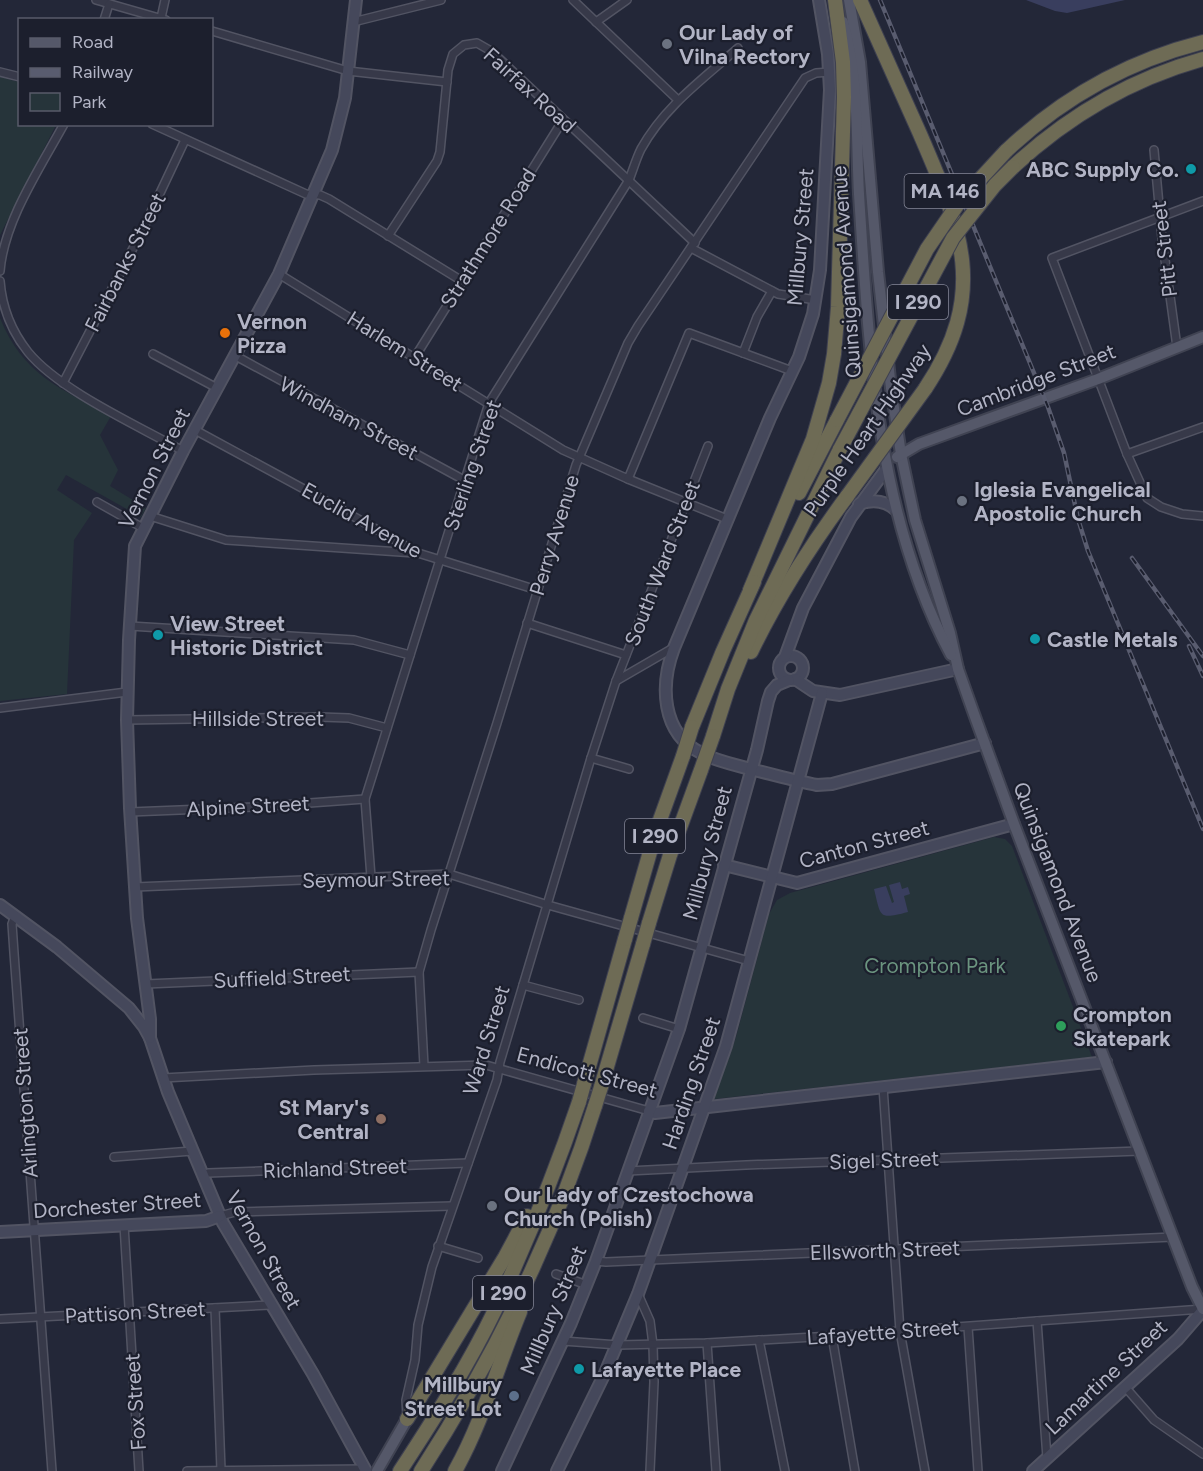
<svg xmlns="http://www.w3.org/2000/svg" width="1203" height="1471" viewBox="0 0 1203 1471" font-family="Figtree,sans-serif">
<rect width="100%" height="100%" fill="#232738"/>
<g fill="#26343a">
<path d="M0 77 19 82 20 124 56 125 0 235Z"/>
<path d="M0 318C23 375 60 388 111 416L100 435 118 470 110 486 146 508 141 517 66 475 57 490 92 513 74 540 67 694 0 701Z"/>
<path d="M994 837 1005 839 1012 846 1092 1057 714 1099 736 1037 769 914 777 900 790 893Z"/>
</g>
<g fill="#393e5e">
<path d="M1026 0H1125L1067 13 1055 11Z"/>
<path d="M900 882 902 889 908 887 910 894 904 896 908 912C878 920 881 917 874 889L886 886 892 903 894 902 889 885Z"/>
</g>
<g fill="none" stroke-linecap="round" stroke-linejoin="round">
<g stroke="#525463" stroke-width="10">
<g id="street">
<path d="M96 0 166 20"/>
<path d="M573 0 678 100"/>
<path d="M161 18 165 0"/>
<path d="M104 20 109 4"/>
<path d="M353 22 441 0"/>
<path d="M596 22 627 0"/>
<path d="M212 31 348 71 447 82"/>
<path d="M0 72 20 77"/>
<path d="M152 124 306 194 320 195 329 199 462 281"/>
<path d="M1154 150 1162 238 1177 347"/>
<path d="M1203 201 1052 258 1127 454 1147 498 1161 507 1182 514 1203 516"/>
<path d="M388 236 437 161 440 152 448 70 453 54 464 45 477 43 491 51 504 63 695 243"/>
<path d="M691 248 778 294 816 300"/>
<path d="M0 271C4 221 40 168 64 124"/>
<path d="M279 274 563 450 628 479 727 519"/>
<path d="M0 281C2 307 12 332 28 352 60 391 139 426 183 451"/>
<path d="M743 353 757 317 772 291"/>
<path d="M153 354 217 388"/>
<path d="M234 355 464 480"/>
<path d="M415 357 563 120"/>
<path d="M63 383 143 229 185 140"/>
<path d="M195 430 337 507 418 553 537 590"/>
<path d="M1127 454 1203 427"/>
<path d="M628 479 689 333 792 371"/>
<path d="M97 502 143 528"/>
<path d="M150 516 226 540 415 553"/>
<path d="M527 623 626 655"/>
<path d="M130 626 354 640 410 655"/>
<path d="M616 681 673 648"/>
<path d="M0 708 127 692"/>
<path d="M127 720 320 717 349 718 387 728"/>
<path d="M591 758 629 769"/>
<path d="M130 812 254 807 365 799"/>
<path d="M371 877 365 799 489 403 629 180C633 170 636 159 641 149 664 107 703 79 738 48"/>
<path d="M135 887 449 874 548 905 749 961"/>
<path d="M15 916 12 924 14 953 52 1471"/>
<path d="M146 984 419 972"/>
<path d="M523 985 579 1000"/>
<path d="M643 1018 679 1029"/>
<path d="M424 1066 419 972 431 930 497 723 576 465 628 343 638 326 805 78 816 73 830 72"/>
<path d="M163 1078 314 1070 486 1065 649 1111"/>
<path d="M883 1087 900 1331 925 1471"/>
<path d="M114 1157 192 1151"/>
<path d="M628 1171 746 1165 1140 1151"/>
<path d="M202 1175 208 1173 468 1163"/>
<path d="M220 1216 235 1212 452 1206"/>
<path d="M124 1225 139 1471"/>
<path d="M438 1246 478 1258"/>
<path d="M596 1261 606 1262 1173 1237"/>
<path d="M556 1274 587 1285"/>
<path d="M638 1294 650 1321 653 1345 654 1382 650 1471"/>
<path d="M215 1308 221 1470"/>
<path d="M0 1319 270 1305"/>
<path d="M1037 1321 1047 1458"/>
<path d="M968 1327 978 1471"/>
<path d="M832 1336 855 1471"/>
<path d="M759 1340 785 1471"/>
<path d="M563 1341 618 1345 707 1343 832 1336 1203 1309"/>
<path d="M707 1343 716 1471"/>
<path d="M1126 1388 1154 1420 1203 1454"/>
<path d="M407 1417 406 1400 415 1360 418 1325 432 1267 497 1080 500 1062 591 758 616 681 708 446"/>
<path d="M187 1471 364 1469"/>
</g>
</g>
<g stroke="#525463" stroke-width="14">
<g id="secondary">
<path d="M819 0 828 54 830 90 820 270 813 314 799 357 770 418 674 648C660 685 661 733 701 753 718 762 737 765 754 770 775 775 796 781 817 785L832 784 985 743"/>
<path d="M859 504C873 499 885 500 896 510"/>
<circle cx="791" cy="668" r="12"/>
<path d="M785 657 803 608 851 517 887 468"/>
<path d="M795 679 813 691 840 695 958 669"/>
<path d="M724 865 797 883 1014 824"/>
<path d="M0 905 57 947 129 1008 144 1027 150 1038 168 1092 223 1223 313 1374 366 1471"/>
<path d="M150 1038V1019L137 918 130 808 127 720 129 640 135 546 183 451 279 274 332 150 345 98 356 0"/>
<path d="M649 1111 655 1113 1106 1062"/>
<path d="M0 1232 206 1221 220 1216"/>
<path d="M502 1471 571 1323 596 1261 679 1029 757 750 768 701 771 692 777 685 789 680"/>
<path d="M557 1471 605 1373 638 1294 726 1046 822 693"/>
<path d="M1033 1471 1178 1339 1203 1310"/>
</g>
</g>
<g stroke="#404352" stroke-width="14">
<g id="primary">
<path d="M849 0 860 62 878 272 891 388 901 454 915 520 950 633 958 669 974 714 1014 824 1192 1287 1203 1309"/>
<path d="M843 22C859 77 856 138 859 194 869 350 876 514 951 655"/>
<path d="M897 457 919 444 1098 379 1203 337"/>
<path d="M377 1471 407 1419"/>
</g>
</g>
<g stroke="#3f4150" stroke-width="16">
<g id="highway">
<path d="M860 0C880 45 900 90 920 134 962 231 989 293 925 389"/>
<path d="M1006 151C1062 98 1128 61 1203 42"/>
<path d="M1013 167C1067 117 1131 79 1203 59"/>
<path d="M799 493 837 420"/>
<path d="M750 590 813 439 829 383 834 354 838 307 844 97 843 62 835 0"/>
<path d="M751 652C778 596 811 545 848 495"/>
<path d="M692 727 723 651 754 582"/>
<path d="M713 736 728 689 756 620 840 449"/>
<path d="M631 918 656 831 683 756"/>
<path d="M649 923 670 855 701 770"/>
<path d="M584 1084 625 939"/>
<path d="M601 1087 643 944"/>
<path d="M407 1419 505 1257 527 1216"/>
<path d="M400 1471C434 1419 468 1366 495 1310 527 1242 555 1173 579 1102"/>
<path d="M421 1471C494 1358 555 1235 595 1106"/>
<path d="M455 1471C483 1421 498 1365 520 1312"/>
</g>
</g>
<use href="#street" stroke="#373949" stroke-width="7"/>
<use href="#secondary" stroke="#45485b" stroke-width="10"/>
<use href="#primary" stroke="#555869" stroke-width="10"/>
<use href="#highway" stroke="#6e6b55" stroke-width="14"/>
<g stroke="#595c6f" stroke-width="4.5">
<g id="rail">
<path d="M880 0 1048 407 1064 453 1078 519 1088 551 1203 829"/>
<path d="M1132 558 1203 656"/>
<path d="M1189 646 1203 676"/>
</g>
</g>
<use href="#rail" stroke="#1c1f2d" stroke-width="2" stroke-dasharray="7" stroke-linecap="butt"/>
<g stroke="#3f4150" stroke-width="16" stroke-linecap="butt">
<g id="highway-bridge">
<path d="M837 420 927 249 960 201 1006 151"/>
<path d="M840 449 953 238 995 185 1013 167"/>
<path d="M848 495 925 389"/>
<path d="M683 756 692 727"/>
<path d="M701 770 713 736"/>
<path d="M625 939 631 918"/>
<path d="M643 944 649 923"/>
<path d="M579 1102 584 1084"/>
<path d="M595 1106 601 1087"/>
</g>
</g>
<use href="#highway-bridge" stroke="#6e6b55" stroke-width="14"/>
</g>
<g fill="#6b7280" stroke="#1c1f2d" stroke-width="2">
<circle cx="667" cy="44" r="6"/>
<circle cx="962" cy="501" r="6"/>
<circle cx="492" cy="1206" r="6"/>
</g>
<g fill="#0f9aa8" stroke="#1c1f2d" stroke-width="2">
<circle cx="1191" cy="169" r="6"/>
<circle cx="158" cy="635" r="6"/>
<circle cx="1035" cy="639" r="6"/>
<circle cx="579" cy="1369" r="6"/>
</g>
<circle fill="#e8710a" stroke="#1c1f2d" stroke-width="2" cx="225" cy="333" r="6"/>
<circle fill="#2e9e5b" stroke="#1c1f2d" stroke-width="2" cx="1061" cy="1026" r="6"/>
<circle fill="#8d6e63" stroke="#1c1f2d" stroke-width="2" cx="381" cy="1119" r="6"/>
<circle fill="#5c6f8a" stroke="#1c1f2d" stroke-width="2" cx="514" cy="1396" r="6"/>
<g text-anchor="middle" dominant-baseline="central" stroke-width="4.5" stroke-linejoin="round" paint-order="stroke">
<g fill="#1c1f2d" stroke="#858797" stroke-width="1.5">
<rect x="904.5" y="174" width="81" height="34" rx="4.5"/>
<rect x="888" y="285" width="60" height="34" rx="4.5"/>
<rect x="625" y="819" width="60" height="34" rx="4.5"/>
<rect x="473" y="1276" width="60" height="34" rx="4.5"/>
</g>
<g font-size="20" font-weight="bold" fill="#b2b4c5">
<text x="945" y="191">MA 146</text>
<text x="918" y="302">I 290</text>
<text x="655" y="836">I 290</text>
<text x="503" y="1293">I 290</text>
</g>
<g font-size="21" font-weight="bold" fill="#b2b4c5" stroke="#1c1f2d" text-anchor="start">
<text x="679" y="32">Our Lady of<tspan x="679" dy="24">Vilna Rectory</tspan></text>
<text x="1179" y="169" text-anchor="end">ABC Supply Co.</text>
<text x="237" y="321">Vernon<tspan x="237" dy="24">Pizza</tspan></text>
<text x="974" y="489">Iglesia Evangelical<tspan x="974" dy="24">Apostolic Church</tspan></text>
<text x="170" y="623">View Street<tspan x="170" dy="24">Historic District</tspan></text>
<text x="1047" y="639">Castle Metals</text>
<text x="1073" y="1014">Crompton<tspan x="1073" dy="24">Skatepark</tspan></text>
<text x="369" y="1107" text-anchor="end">St Mary's<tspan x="369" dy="24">Central</tspan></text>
<text x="504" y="1194">Our Lady of Czestochowa<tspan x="504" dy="24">Church (Polish)</tspan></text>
<text x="591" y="1369">Lafayette Place</text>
<text x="502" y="1384" text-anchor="end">Millbury<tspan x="502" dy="24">Street Lot</tspan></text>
</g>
<g font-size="21" fill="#b2b4c5" stroke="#1c1f2d">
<text transform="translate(530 90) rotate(42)">Fairfax Road</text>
<text transform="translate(800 237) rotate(-85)">Millbury Street</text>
<text transform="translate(488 238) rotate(-58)">Strathmore Road</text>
<text transform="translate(1164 249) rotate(-97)">Pitt Street</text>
<text transform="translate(125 262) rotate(-63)">Fairbanks Street</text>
<text transform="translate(846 272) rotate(-94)">Quinsigamond Avenue</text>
<text transform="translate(405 351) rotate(32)">Harlem Street</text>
<text transform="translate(1036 380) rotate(-21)">Cambridge Street</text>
<text transform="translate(349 418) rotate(28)">Windham Street</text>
<text transform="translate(867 430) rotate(-55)">Purple Heart Highway</text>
<text transform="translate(472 465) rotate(-71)">Sterling Street</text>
<text transform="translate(154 468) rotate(-63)">Vernon Street</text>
<text transform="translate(362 520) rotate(29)">Euclid Avenue</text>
<text transform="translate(554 535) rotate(-73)">Perry Avenue</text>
<text transform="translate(662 563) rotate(-69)">South Ward Street</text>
<text x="258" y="718">Hillside Street</text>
<text transform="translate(248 806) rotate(-3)">Alpine Street</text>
<text transform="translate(864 844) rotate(-15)">Canton Street</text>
<text transform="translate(707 853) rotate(-75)">Millbury Street</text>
<text transform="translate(376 879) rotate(-1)">Seymour Street</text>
<text transform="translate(1058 882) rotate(69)">Quinsigamond Avenue</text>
<text transform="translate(282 977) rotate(-3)">Suffield Street</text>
<text transform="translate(486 1040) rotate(-73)">Ward Street</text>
<text transform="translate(587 1072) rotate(15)">Endicott Street</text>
<text transform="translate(691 1083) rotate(-71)">Harding Street</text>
<text transform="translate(25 1103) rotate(-94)">Arlington Street</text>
<text transform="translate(884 1160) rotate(-2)">Sigel Street</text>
<text transform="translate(335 1168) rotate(-2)">Richland Street</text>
<text transform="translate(117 1205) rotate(-4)">Dorchester Street</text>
<text transform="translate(264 1250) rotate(61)">Vernon Street</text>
<text transform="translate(885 1250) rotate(-2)">Ellsworth Street</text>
<text transform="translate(553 1310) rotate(-67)">Millbury Street</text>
<text transform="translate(135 1312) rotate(-3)">Pattison Street</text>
<text transform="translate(883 1332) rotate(-4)">Lafayette Street</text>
<text transform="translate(1106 1377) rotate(-43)">Lamartine Street</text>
<text transform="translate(135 1402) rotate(-94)">Fox Street</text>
</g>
<g font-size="21" fill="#6b947f" stroke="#1c1f2d">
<text x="935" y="965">Crompton Park</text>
</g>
</g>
<rect x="18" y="18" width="195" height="108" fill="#1c1f2d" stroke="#585b6a" stroke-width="1.5"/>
<rect x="30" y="38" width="30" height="9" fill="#555869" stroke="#585b6a" stroke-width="1.5"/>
<text x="72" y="48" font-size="18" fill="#b2b4c5">Road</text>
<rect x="30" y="68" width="30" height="9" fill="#595c6f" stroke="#585b6a" stroke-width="1.5"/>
<text x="72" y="78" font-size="18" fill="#b2b4c5">Railway</text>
<rect x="30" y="93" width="30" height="18" fill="#26343a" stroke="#585b6a" stroke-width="1.5"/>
<text x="72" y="108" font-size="18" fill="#b2b4c5">Park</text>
</svg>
